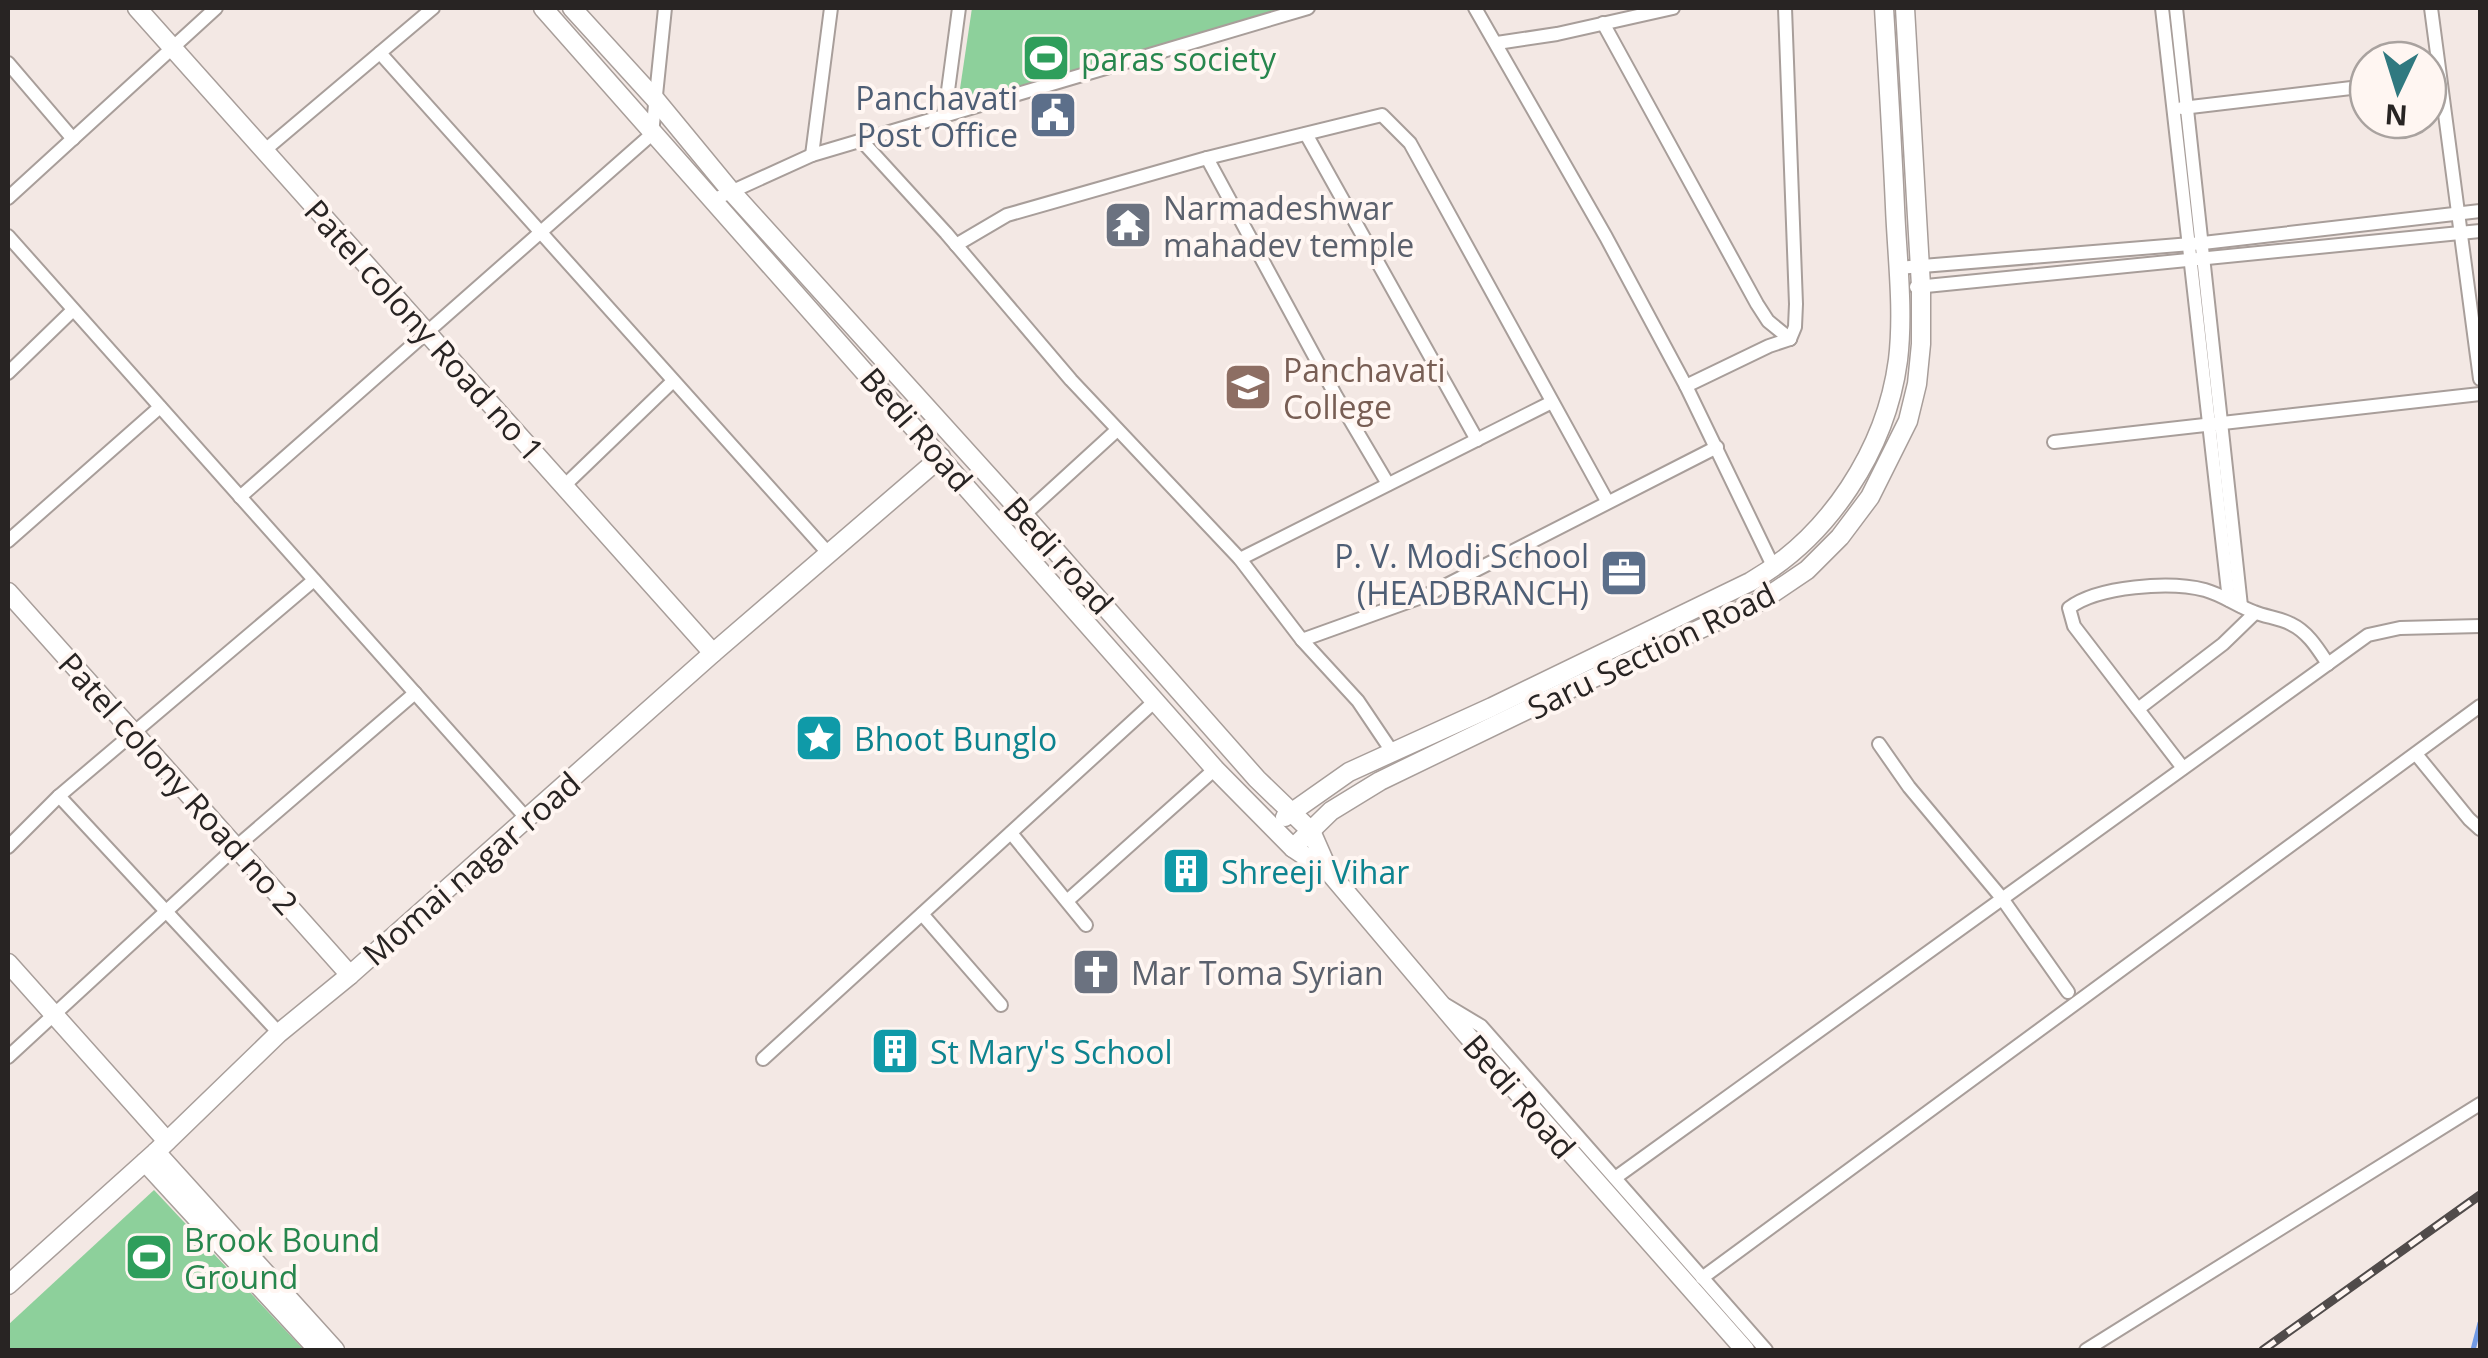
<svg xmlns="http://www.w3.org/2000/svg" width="2488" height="1358" viewBox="0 0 2488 1358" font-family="'Open Sans',sans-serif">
<rect width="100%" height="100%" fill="#f3e8e4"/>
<g fill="#8dd09b">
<path d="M972 8H1295L957 109Z"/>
<path d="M154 1190 304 1350H8V1325Z"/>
</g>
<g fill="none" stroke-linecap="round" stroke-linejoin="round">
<path stroke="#719ae5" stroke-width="5" d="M2473 1350 2480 1323"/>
<g stroke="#a89e9a" stroke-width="16">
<g id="street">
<path d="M1475 8 1606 237 1686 386 1774 568"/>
<path d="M1785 8 1796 304 1795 327 1790 339"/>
<path d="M2162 8 2229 600"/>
<path d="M2176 8 2241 606"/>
<path d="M2431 8 2480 379"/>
<path d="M1603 23 1757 304 1768 321 1790 339"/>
<path d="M1497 43 1557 34 1673 8"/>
<path d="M380 53 829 554"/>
<path d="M8 63 73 139"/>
<path d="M2182 108 2368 86"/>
<path d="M945 113 959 8"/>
<path d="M1306 134 1477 440"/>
<path d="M861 140 946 233 1071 380 1240 559 1302 640 1358 701 1393 753"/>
<path d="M265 150 433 8"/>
<path d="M812 155 831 8"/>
<path d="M1207 158 1336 396 1388 484"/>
<path d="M8 198 216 8"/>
<path d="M713 200 812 155 1308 8"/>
<path d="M8 236 528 820"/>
<path d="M956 245 1007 215 1207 158 1382 115 1410 143 1607 501"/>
<path d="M1898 268 2203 243 2480 211"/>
<path d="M1916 287 2480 231"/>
<path d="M8 373 73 310"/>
<path d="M1686 386 1769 346 1790 339"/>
<path d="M2054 442 2480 394"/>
<path d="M564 486 672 382"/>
<path d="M240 497 652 134 665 8"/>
<path d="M1024 515 1117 430"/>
<path d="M8 541 160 407"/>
<path d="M1240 559 1552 402"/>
<path d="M1302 640 1427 595 1717 447"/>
<path d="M2138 709 2223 644 2255 613"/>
<path d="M1879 744 1909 787 2001 897 2068 992"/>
<path d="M2416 754 2469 819 2480 829"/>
<path d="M2183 768 2074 626 2069 608C2098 586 2170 581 2205 590 2223 595 2237 606 2254 612 2266 617 2280 618 2291 624 2308 632 2318 649 2328 664"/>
<path d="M59 796 279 1033"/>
<path d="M1011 833 1086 925"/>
<path d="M8 847 59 796 314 580"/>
<path d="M1067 901 1215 769"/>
<path d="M922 914 1001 1005"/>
<path d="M1446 1005 1481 1026 1766 1350"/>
<path d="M8 1057 236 847 415 693"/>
<path d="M763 1059 1155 701"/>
<path d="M1615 1178 2368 635 2400 628 2480 626"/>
<path d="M1702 1278 2480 706"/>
<path d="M2086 1350 2480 1104"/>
</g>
</g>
<g stroke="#a89e9a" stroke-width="21">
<g id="secondary">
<path d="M137 8 713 653"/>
<path d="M543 8 1215 769 1293 848 1329 872"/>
<path d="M572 8 655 99 730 190 1024 515 1257 779 1311 831 1329 872 1466 1034 1745 1350"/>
<path d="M8 592 350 975"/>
<path d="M1285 817 1349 772 1492 707 1750 582C1829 537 1886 450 1898 360 1904 310 1897 257 1895 207 1892 140 1888 74 1884 8"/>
<path d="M1293 848 1331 811 1380 781 1574 687 1761 601 1807 570 1840 537 1870 497 1908 421 1917 384 1921 344V286L1905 8"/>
<path d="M8 963 167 1141"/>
<path d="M156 1152 335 1350"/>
<path d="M145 1162 318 1350"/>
<path d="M8 1285 156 1152 279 1033 350 975 713 653 941 457"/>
</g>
</g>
<use href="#street" stroke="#fff" stroke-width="12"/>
<use href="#secondary" stroke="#fff" stroke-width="18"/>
<g stroke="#504b4a" stroke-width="9">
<path id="rail" d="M2263 1350 2480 1195"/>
</g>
<use href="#rail" stroke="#fff6f2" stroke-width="5" stroke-dasharray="15" stroke-linecap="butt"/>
</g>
<defs>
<g id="stadium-square" transform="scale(2.5)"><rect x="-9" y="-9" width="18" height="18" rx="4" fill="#2e9e5b" stroke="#fff6f2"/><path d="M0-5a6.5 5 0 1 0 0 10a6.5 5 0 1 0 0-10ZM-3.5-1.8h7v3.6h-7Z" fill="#fff"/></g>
<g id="civic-square" transform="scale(2.5)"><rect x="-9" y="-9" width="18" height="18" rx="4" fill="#5c6f8a" stroke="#fff6f2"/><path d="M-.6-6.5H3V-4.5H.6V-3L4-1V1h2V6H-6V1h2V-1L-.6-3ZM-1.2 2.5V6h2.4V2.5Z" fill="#fff"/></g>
<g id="temple-square" transform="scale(2.5)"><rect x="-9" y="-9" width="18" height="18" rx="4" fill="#6b7280" stroke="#fff6f2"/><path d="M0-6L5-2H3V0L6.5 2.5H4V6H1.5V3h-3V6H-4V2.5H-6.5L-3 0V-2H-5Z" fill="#fff"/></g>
<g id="university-square" transform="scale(2.5)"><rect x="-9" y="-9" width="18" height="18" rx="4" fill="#8d6e63" stroke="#fff6f2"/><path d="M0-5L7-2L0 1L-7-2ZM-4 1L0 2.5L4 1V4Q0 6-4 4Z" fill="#fff"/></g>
<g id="office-square" transform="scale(2.5)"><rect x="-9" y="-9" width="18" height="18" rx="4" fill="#5c6f8a" stroke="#fff6f2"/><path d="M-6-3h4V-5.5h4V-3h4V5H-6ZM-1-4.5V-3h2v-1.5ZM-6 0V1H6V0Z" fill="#fff"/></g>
<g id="sight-square" transform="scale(2.5)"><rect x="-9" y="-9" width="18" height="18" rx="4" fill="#0f9aa8" stroke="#fff6f2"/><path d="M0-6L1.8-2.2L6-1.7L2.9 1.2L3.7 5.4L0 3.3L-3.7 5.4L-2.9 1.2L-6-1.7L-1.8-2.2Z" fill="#fff"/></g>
<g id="building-square" transform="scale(2.5)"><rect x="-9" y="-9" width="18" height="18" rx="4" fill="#0f9aa8" stroke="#fff6f2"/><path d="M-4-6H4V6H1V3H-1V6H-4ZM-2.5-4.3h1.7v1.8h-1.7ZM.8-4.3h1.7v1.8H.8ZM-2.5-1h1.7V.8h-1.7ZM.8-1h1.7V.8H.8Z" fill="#fff"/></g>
<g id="church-square" transform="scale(2.5)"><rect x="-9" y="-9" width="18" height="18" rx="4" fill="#6b7280" stroke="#fff6f2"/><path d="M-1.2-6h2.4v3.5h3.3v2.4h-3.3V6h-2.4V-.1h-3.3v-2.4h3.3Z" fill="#fff"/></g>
</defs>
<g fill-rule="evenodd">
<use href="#stadium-square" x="1046" y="58"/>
<use href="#civic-square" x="1053" y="115"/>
<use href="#temple-square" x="1128" y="225"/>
<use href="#university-square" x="1248" y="387"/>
<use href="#office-square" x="1624" y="573"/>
<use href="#sight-square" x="819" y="738"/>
<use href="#building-square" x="1186" y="871"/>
<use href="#church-square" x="1096" y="972"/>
<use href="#building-square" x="895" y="1051"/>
<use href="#stadium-square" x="149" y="1257"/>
</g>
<g text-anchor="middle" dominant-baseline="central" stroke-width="8" stroke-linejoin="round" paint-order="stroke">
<g font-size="32" fill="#27864d" stroke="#fff6f2" text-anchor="start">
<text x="1081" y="58">paras society</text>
<text x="184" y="1239">Brook Bound<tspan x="184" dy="37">Ground</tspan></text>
</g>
<g font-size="32" fill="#4e5e75" stroke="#fff6f2" text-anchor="end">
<text x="1018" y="97">Panchavati<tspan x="1018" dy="37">Post Office</tspan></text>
<text x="1589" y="555">P. V. Modi School<tspan x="1589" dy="37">(HEADBRANCH)</tspan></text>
</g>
<g font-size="32" fill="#5b616d" stroke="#fff6f2" text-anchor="start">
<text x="1163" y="207">Narmadeshwar<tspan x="1163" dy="37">mahadev temple</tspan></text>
<text x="1131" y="972">Mar Toma Syrian</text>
</g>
<g font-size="32" fill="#282423" stroke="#fff6f2">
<text transform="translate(425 330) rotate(48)">Patel colony Road no 1</text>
<text transform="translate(917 429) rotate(49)">Bedi Road</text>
<text transform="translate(1059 555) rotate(48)">Bedi road</text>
<text transform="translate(1651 650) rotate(-26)">Saru Section Road</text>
<text transform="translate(179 783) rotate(48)">Patel colony Road no 2</text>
<text transform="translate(471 868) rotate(-41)">Momai nagar road</text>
<text transform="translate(1520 1096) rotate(49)">Bedi Road</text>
</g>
<g font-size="32" fill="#785e54" stroke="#fff6f2" text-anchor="start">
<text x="1283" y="369">Panchavati<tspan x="1283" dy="37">College</tspan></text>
</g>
<g font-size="32" fill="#0d838f" stroke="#fff6f2" text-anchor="start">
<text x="854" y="738">Bhoot Bunglo</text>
<text x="1221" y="871">Shreeji Vihar</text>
<text x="930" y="1051">St Mary's School</text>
</g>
</g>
<rect width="2488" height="1358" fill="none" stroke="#282423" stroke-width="20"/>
<g transform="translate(2398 90) rotate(184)"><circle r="48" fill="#fff6f2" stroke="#a9a29f" stroke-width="2.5"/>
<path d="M0-8L18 38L0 25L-18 38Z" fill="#307980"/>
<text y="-15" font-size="28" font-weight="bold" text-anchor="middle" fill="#282423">N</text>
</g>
</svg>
